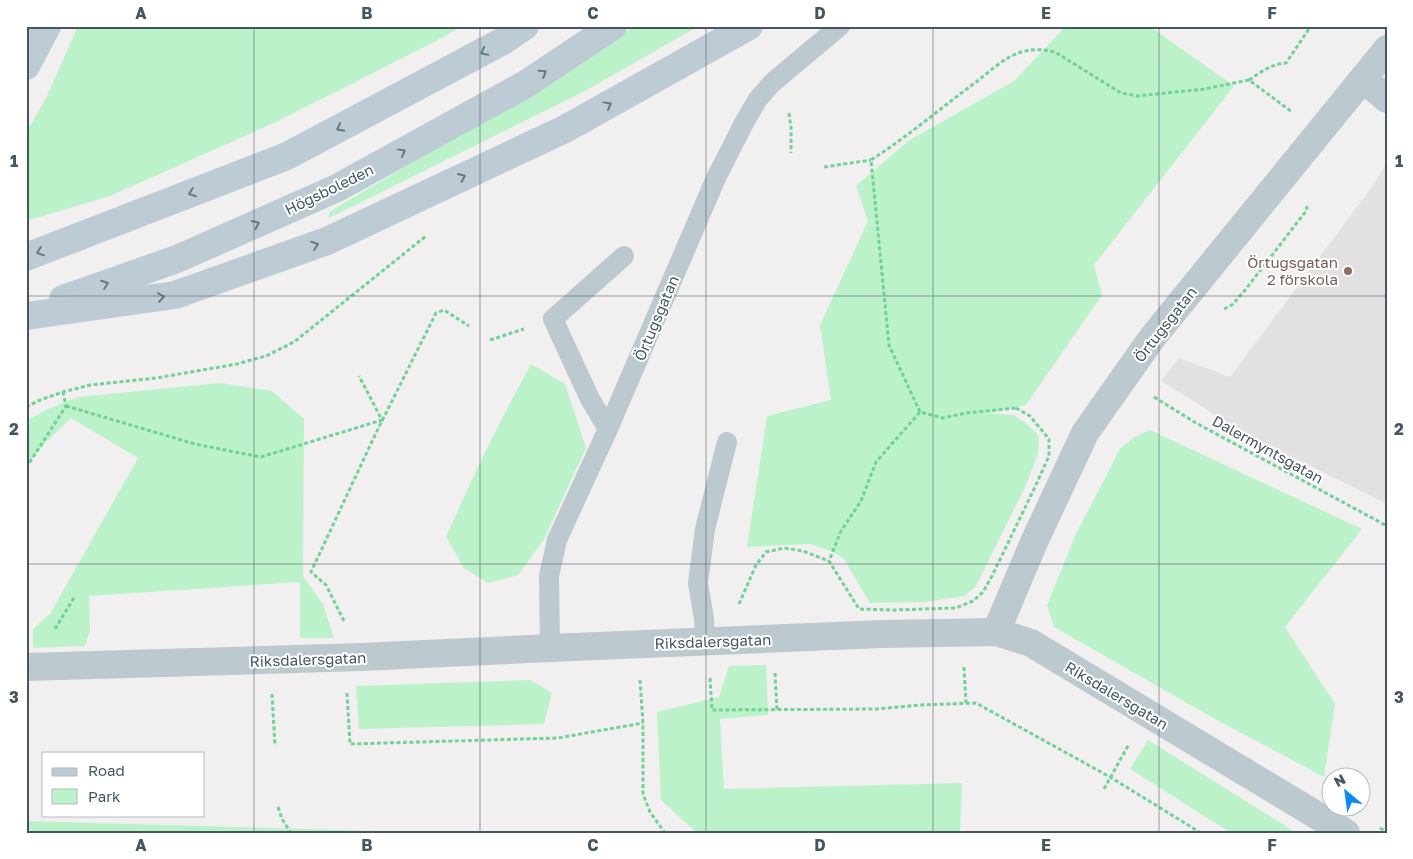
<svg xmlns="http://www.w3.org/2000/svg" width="1413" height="859" viewBox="0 0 1413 859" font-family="'Golos Text',sans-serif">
<rect width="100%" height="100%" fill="#f2eff0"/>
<path fill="#e3e0e2" d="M1387 162V504L1244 433 1161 381 1179 358 1230 377 1374 184Z"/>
<g fill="#bcf2ca">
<path d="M78 26H461L442 38 276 122 110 196 26 221V133L46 98Z"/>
<path d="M634 26H699L585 91 329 218V212L573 67Z"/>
<path d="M1066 26H1149L1234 86 1094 265 1102 295 1026 405 989 413 1014 415 1028 425 1039 436 1038 454 1026 485 976 586 965 596 926 602 870 603 844 559 834 552 810 544 747 547 767 416 831 400 820 325 868 221 856 186 908 141 1014 81Z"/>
<path d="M531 364 565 384 586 448 543 541 518 575 488 583 464 568 446 537C472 477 500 421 531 364Z"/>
<path d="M221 383 272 391 304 419 303 576 323 604 334 638H300V582L89 596 90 631 85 646 33 648V629L50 614 138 458 71 418 49 439 26 465V421L44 411 78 397Z"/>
<path d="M1150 430 1362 529 1285 627 1335 704 1324 777 1215 719 1054 627 1047 605 1076 534 1120 449 1134 437Z"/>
<path d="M766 665 768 715 720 719 724 789 962 783 960 833H697L661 800 657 712 719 697 729 666Z"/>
<path d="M531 680 552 693 544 724 359 729 356 686Z"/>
<path d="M1148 740 1297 833H1231L1130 769Z"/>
<path d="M26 821 452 833H26Z"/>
</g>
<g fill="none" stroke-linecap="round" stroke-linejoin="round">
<g stroke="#71d297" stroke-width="3" stroke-dasharray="4 2.5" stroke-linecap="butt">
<path d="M1249 80C1261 72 1271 64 1286 63L1311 26"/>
<path d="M789 113 791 127V153"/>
<path d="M824 167 871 160"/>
<path d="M1224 309 1232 305 1246 289 1306 211 1307 206"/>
<path d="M490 340 524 329"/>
<path d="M1154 397 1196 423 1387 526"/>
<path d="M66 406 195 444 261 457 382 420 359 376"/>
<path d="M26 407 40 400 63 392 90 385 156 378 237 364 266 356 294 342 426 236"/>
<path d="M1016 408 1030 416 1049 439V456L1035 487 992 576 983 592 973 601 956 608 894 610 859 609 829 561 841 531 861 501 876 462 920 412 943 418 966 413Z"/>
<path d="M920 412 889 345 871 160C907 137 941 108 976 82 989 72 1005 57 1021 52 1032 49 1043 49 1055 52L1121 93 1137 96 1204 89 1249 80 1292 112"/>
<path d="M26 468 66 406 63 392"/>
<path d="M739 604 756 565 766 552 784 548 803 551 829 561"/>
<path d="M344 621 326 585 311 572 375 435 436 313 444 310 469 326"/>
<path d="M55 629 75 596"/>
<path d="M964 667 966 703"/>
<path d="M775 673 777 710"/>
<path d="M710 678 712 710 877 709 920 705 976 703 1110 777 1201 833"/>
<path d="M640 680 643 723V794L650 812 665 833"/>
<path d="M347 693 350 744 558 738 643 723"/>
<path d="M272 694 275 746"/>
<path d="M1104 789 1129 744"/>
<path d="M278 807 282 819 291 833"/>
<path d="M1380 828 1387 832"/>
</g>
<g stroke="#bcc9cf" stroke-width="20">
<path d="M608 429 590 399 553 319 624 256"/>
<path d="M705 642 704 619 698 583 705 529 727 442"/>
<path d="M550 648 549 576 557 540 608 429 716 178 745 121 758 99 772 83 840 26"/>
</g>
<g stroke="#bcc9cf" stroke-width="28">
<path d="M1363 79 1387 99"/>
<path d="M996 632 1034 542 1085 433 1152 338 1387 49"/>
<path d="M26 667 361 657 550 648 882 634 996 632 1031 643 1346 833"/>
</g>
<g stroke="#bccbd4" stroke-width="28">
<path d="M26 66 47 26"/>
<path d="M26 257 287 156 503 41 525 26"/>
<path d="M63 299 177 259 337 188 526 84 613 26"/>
<path d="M26 316 175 295 327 241 565 129 749 26"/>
</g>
</g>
<defs><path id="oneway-chevron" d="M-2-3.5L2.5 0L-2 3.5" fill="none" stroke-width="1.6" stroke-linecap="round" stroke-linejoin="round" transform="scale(1.25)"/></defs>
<g stroke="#697981">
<use href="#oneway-chevron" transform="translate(484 52) rotate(152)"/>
<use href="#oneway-chevron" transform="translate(543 73) rotate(-33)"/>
<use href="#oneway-chevron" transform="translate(608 105) rotate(-29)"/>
<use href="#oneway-chevron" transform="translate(340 128) rotate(152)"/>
<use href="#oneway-chevron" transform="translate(402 152) rotate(-29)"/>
<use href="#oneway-chevron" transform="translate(462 177) rotate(-25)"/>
<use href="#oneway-chevron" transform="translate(192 193) rotate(159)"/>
<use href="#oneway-chevron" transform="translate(256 224) rotate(-24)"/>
<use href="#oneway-chevron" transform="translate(315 245) rotate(-20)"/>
<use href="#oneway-chevron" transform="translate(40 252) rotate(159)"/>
<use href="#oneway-chevron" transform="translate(105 284) rotate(-20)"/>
<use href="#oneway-chevron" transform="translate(161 297) rotate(-8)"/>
</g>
<path fill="none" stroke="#46565e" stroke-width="1" stroke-opacity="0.55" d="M254 26V833M480 26V833M706 26V833M933 26V833M1159 26V833M26 296H1387M26 564H1387"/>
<circle fill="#8d6e63" stroke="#fff" stroke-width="2" cx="1348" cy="271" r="5"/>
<g text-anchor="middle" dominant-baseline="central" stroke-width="4" stroke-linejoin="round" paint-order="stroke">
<g font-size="15" fill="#46565e" stroke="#fff">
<text transform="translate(329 189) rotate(-26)">Högsboleden</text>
<text transform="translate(656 318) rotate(-67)">Örtugsgatan</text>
<text transform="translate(1165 324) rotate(-52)">Örtugsgatan</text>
<text transform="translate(1268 449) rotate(29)">Dalermyntsgatan</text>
<text transform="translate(713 641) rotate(-2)">Riksdalersgatan</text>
<text transform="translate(308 659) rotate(-2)">Riksdalersgatan</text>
<text transform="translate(1117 695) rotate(31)">Riksdalersgatan</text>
</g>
<g font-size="15" fill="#785e54" stroke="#fff" text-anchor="end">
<text x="1338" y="262">Örtugsgatan<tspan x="1338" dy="17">2 förskola</tspan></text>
</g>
</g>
<rect width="1413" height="859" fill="none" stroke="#ffffff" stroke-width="55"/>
<rect x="42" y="752" width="162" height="65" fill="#ffffff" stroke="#b5bbbf"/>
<rect x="52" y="768" width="25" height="8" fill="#bccbd4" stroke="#b5bbbf"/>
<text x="88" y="776" font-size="15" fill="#46565e">Road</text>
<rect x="52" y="789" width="25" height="15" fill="#bcf2ca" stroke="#b5bbbf"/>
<text x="88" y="802" font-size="15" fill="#46565e">Park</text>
<g transform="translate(1346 792) rotate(331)"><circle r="24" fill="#ffffff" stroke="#b5bbbf"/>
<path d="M0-4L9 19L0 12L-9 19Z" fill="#0e8bee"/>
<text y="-8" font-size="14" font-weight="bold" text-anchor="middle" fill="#46565e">N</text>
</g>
<rect x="28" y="28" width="1358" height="804" fill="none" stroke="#46565e" stroke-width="2"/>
<g font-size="16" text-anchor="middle" font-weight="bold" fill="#46565e">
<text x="141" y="19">A</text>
<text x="367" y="19">B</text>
<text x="593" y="19">C</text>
<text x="820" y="19">D</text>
<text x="1046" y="19">E</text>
<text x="1272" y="19">F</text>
<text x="14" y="167">1</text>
<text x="1399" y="167">1</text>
<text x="14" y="435">2</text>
<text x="1399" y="435">2</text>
<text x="14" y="703">3</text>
<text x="1399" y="703">3</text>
<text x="141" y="851">A</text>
<text x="367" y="851">B</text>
<text x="593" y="851">C</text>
<text x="820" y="851">D</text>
<text x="1046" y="851">E</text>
<text x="1272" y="851">F</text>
</g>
</svg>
